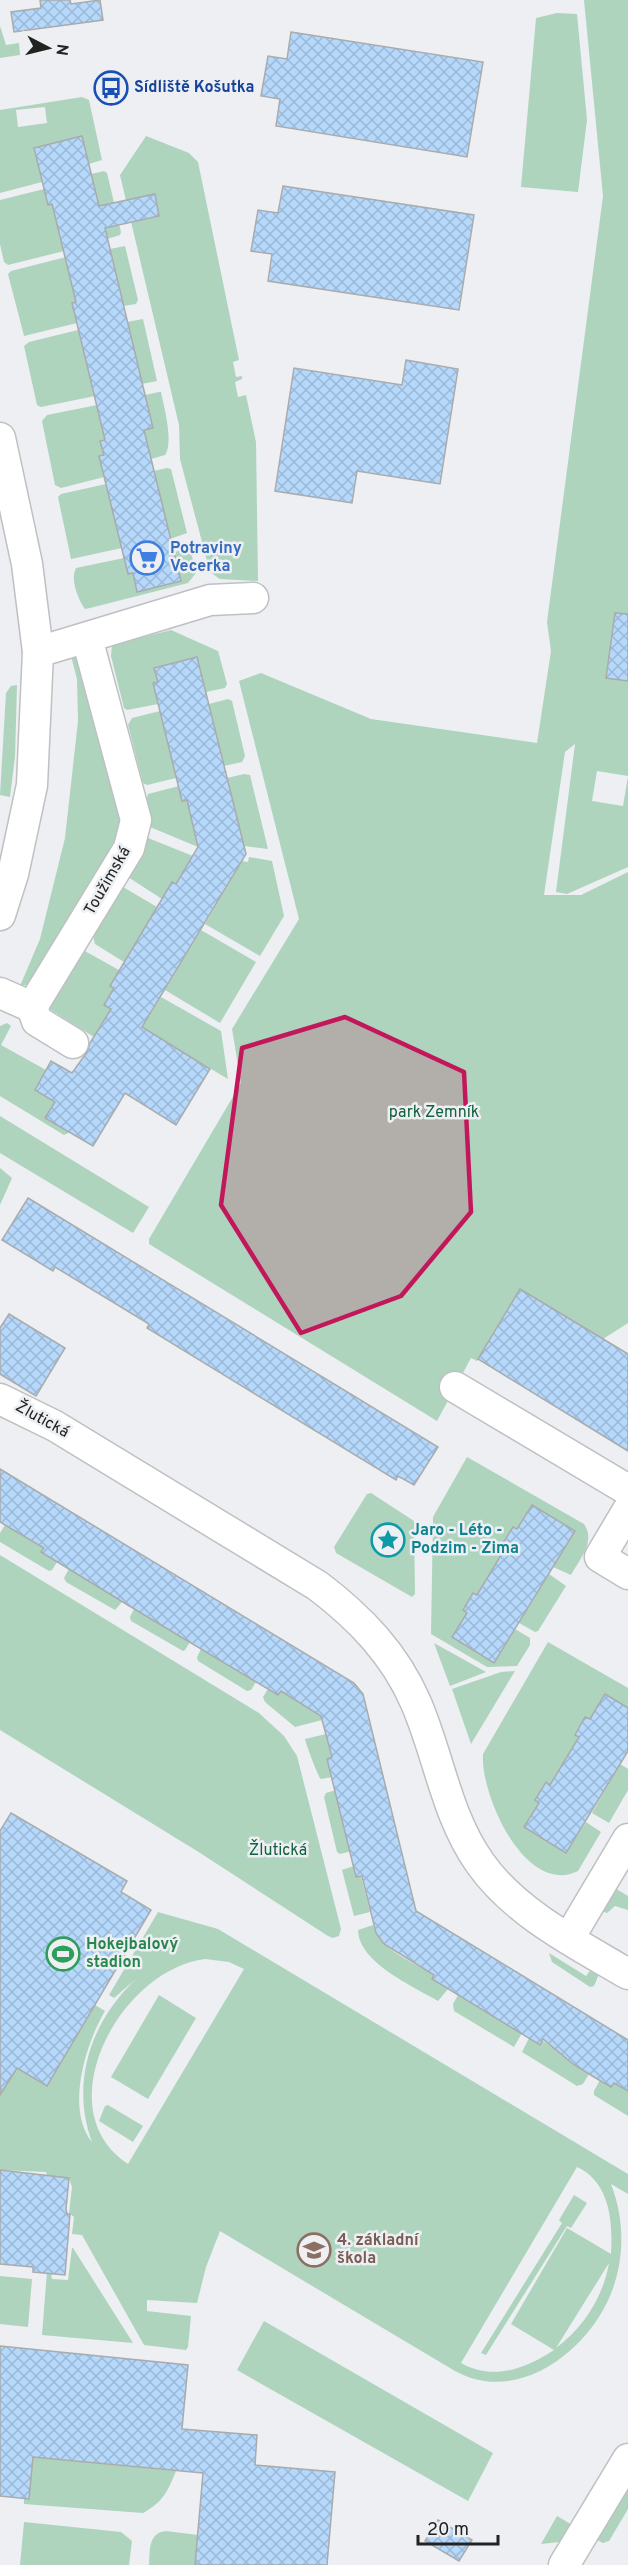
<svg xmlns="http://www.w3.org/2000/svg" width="628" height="2565" viewBox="0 0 628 2565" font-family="Overpass,sans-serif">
<defs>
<pattern id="building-cross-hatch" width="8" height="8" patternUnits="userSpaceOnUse" patternTransform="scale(1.5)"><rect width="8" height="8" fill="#b5d8fb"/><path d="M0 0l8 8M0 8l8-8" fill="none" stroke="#9bb9d7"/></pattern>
</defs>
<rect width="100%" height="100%" fill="#edeff2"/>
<g fill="#aed4be" fill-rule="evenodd">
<path d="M584 0H628V867L567 894 556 892 575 744 565 752 544 895H581L628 872V1323L603 1339 520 1289 477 1361 471 1358 437 1421 149 1244V1239L241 1083 232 1029 299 919 239 681 261 673 371 719 537 743 551 651 547 622 603 196ZM597 771 628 776 623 806 592 801Z"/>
<path d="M557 13 577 14 587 120 578 192 521 187 536 18Z"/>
<path d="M0 26 6 45 19 43 20 55 0 58Z"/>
<path d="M82 97 89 100 102 160 89 164 82 136 34 148 42 182 0 193V110ZM45 107 47 123 18 127 16 110Z"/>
<path d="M146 136 189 153 198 162 239 360 233 362 236 377 242 376V379L235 382 238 397 246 395 256 442 258 581 220 579 210 572 180 459 179 425 120 175Z"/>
<path d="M104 171 107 173 121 232 120 235 107 239 91 174Z"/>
<path d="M44 189 48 205 52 204 64 251 8 265 4 262 0 244V200Z"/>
<path d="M125 246 138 300 136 304 123 306 110 249Z"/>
<path d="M66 257 76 302 72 303 77 323 24 336 8 274 11 271Z"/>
<path d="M143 319 157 381 142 384 127 322Z"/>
<path d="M78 330 82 346 87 345 90 378 95 396 41 407 37 405 24 346 29 342Z"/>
<path d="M159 392H161C164 407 174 443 165 455L151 459 144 430 153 428 145 395Z"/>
<path d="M97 405 110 439 100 441 104 455 99 457 104 477 61 488 55 485 42 421 47 415Z"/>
<path d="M167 468 171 469 187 533 170 539 154 471Z"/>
<path d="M106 484 110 500 114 499 122 548 71 559 58 497 61 494Z"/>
<path d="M190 548 196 573 188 583 90 608 85 609C78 599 70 579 76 568L124 558 128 574 133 573 137 591 174 552Z"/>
<path d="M171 630 218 651 227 684 225 688 206 692 197 657 155 668 158 682 153 684 158 704 127 710 124 708 111 656 112 645Z"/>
<path d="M84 654 123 814 121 836 31 984 20 986 40 939 65 838 78 721 77 679 71 656Z"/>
<path d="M17 685 15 757 10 797 0 795 6 693 11 686Z"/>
<path d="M228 699 232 701 245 756 242 762 224 766 209 704Z"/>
<path d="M160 711 176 778 147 785 143 783 128 725 132 718Z"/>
<path d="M244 774 250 775 268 849 244 846 227 778Z"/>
<path d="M179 786 182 801 187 800 198 847 150 827 146 801 148 794Z"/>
<path d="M148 838 193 856 176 884 172 882 162 899 128 877Z"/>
<path d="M249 857 272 861 284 916 260 956 205 924 242 861 248 862Z"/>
<path d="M123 887 157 907 149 920 153 922 137 950 133 948 124 962 95 944 93 936Z"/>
<path d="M201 930 256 962 220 1023 165 990Z"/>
<path d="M83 950 119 970 110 986 114 988 104 1004 111 1009 94 1037 48 1008Z"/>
<path d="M161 997 221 1031 228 1079 142 1028Z"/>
<path d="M7 1023 11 1026 1 1045 46 1070 35 1090 55 1102 46 1118 70 1132 64 1135 0 1096V1026Z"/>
<path d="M0 1116 149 1207 133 1233 0 1153Z"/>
<path d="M0 1168 12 1178 0 1205Z"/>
<path d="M467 1457 584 1524C596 1542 580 1558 571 1575L553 1567 574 1531 532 1505 517 1529 513 1527 502 1545 506 1547 477 1595 473 1593 463 1610 467 1613 452 1637 494 1663 515 1629 530 1638V1645L517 1666 487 1667 431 1634 433 1517Z"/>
<path d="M371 1493 414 1521 415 1594 412 1597 336 1553 334 1547 367 1494Z"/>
<path d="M5 1525 44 1548 41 1552 57 1562 52 1570 49 1571 0 1542V1533Z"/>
<path d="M0 1555 259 1713 284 1736 297 1756 341 1929 339 1936 333 1938 328 1936 197 1851 0 1730Z"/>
<path d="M69 1569 123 1601 115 1610 66 1582 64 1578Z"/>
<path d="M549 1574 566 1586 538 1631 535 1632 519 1623Z"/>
<path d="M134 1609 190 1642 185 1650 183 1651 131 1621 130 1617Z"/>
<path d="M548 1642 628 1688V1708L605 1695 590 1719 585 1717 575 1734 579 1737 550 1785 545 1783 535 1800 539 1803 525 1827 566 1853 586 1822 601 1832 578 1871C525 1897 480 1794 483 1754Z"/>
<path d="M434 1643 486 1672 450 1686Z"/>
<path d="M201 1649 256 1682 251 1690 247 1691 198 1661 197 1657Z"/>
<path d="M515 1671 471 1744 452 1689 501 1672Z"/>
<path d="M268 1689 278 1695 281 1691 322 1716V1720L295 1727 265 1702 263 1697Z"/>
<path d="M326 1734 332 1758 327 1759 332 1777 321 1779C318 1777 306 1744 305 1739Z"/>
<path d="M620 1764 628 1769V1790L609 1823 592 1813Z"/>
<path d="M336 1790 352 1851 340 1854 337 1852 324 1797 326 1793Z"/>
<path d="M354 1866 361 1876 370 1912 354 1916 342 1870Z"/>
<path d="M613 1887 628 1896V1910L615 1906 607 1913 602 1911Z"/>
<path d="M158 1912 218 1929 628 2174V2194L611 2184C625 2220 625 2260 610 2296 586 2353 516 2405 455 2371L220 2231 206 2267 197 2303 147 2300V2311L191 2316 188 2347 186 2350 144 2345 82 2235 72 2234 74 2217 69 2213 72 2187 69 2178 47 2176 46 2172 0 2170V2072L17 2068 47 2086 95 2005 105 2011C86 2043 65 2109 92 2142 70 2082 91 2021 137 1978L114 1998 109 1995ZM205 1959 229 1962 244 1969 128 2164C45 2110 119 1970 205 1959ZM577 2167C610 2182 613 2222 611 2254L567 2228 511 2324 554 2350C525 2369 493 2381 461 2363ZM609 2263C603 2297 584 2327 556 2348Z"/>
<path d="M373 1925C380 1950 413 1962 434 1975L432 1979 448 1989 438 2001C413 1986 359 1963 358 1930Z"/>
<path d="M549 1953 586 1976 592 1968 599 1974 594 1986 590 1987 552 1962Z"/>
<path d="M159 1995 196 2018 148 2099 111 2077Z"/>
<path d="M458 1995 522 2033 514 2047 454 2011 453 2004Z"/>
<path d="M529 2038 540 2044 543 2041 574 2060 573 2064 589 2074 583 2084 577 2086 522 2052Z"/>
<path d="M600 2080 611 2087 614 2083 628 2091V2116L594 2095V2091Z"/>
<path d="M108 2105 143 2126 133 2142 99 2121 105 2106Z"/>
<path d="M574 2195 587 2203 571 2228 567 2226 486 2355 481 2353 562 2223 559 2220Z"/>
<path d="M72 2248H73L133 2343 42 2335 47 2272H51L52 2279 68 2280Z"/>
<path d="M0 2276 32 2279 28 2327 0 2324Z"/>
<path d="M264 2321 493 2453 468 2501 237 2370Z"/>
<path d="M33 2457 176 2471C168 2491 163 2502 143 2513L24 2504V2498L29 2499Z"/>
<path d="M628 2488V2509L609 2541 603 2543 597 2540Z"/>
<path d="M557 2516 574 2526 559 2542 541 2544Z"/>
<path d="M24 2522 121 2532 132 2541 129 2565H20Z"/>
<path d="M166 2531 198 2535 195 2565H149C150 2550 148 2533 166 2531Z"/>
</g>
<g fill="url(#building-cross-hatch)" stroke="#a9abad" stroke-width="1.5">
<path d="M40 0H70L71 4 100 0 103 20 14 32 11 12 41 8Z"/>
<path d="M291 32 483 62 467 157 276 126 280 99 261 96 268 56 287 59Z"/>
<path d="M82 136 99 206 155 194 159 216 105 228 153 428 144 430 181 581 137 592 133 573 128 574 99 456 104 455 100 441 105 440 72 303 76 302 52 204 48 205 34 148Z"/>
<path d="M283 186 474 215 459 310 268 281 272 254 251 251 258 210 278 213Z"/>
<path d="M406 360 458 369 440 484 357 471 352 503 275 491 294 368 402 385Z"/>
<path d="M615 613 628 614V681L606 678Z"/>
<path d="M197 657 246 854 142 1027 210 1069 176 1125 125 1093 93 1146 45 1118 55 1102 35 1090 51 1061 72 1073 87 1052 90 1043 111 1009 104 1005 114 988 110 986 172 882 176 884 198 847 187 800 182 801 153 683 158 682 154 668Z"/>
<path d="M28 1198 438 1447 414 1485 398 1476 396 1480 147 1328 149 1324 55 1267 53 1271 2 1240Z"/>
<path d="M520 1289 628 1354V1451L478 1359Z"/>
<path d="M9 1314 65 1348 36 1396 0 1374V1328Z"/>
<path d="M0 1469 354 1683 363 1694 416 1911 628 2040V2091L614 2083 611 2087 594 2077 573 2064 543 2039 540 2045 432 1979 434 1975 384 1944 376 1933 362 1876 356 1877 327 1759 332 1757 321 1716 281 1691 278 1695 136 1610 41 1552 44 1548 0 1522Z"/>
<path d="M532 1505 575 1531 494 1663 452 1637 467 1613 463 1610 473 1593 477 1595 506 1547 502 1545 513 1527 517 1529Z"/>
<path d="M605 1694 628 1708V1751L566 1853 524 1827 539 1803 535 1800 546 1782 550 1785 579 1737 575 1735 585 1717 590 1719Z"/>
<path d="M11 1813 127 1881 121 1892 151 1910 47 2086 17 2068 0 2095V1831Z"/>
<path d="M0 2170 69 2178 66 2209 67 2214H70L65 2275 33 2272V2267L0 2264Z"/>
<path d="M0 2346 188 2365 182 2429 257 2435 255 2465 335 2472 327 2565H195L203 2473 33 2457 29 2499 0 2496Z"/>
<path d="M438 2520 472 2540 459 2561 425 2541Z"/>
</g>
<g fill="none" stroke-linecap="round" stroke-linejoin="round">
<g stroke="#bec0c2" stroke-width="33">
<g id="street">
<path d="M0 438 27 564 38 652 32 785 13 874 0 915"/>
<path d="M38 652 210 600 253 598"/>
<path d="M0 993 32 1007 37 1021 73 1043"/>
<path d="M32 1007 129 848 136 820 87 638"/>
<path d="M455 1387 628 1490"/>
<path d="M0 1399 55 1426 318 1586C360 1618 395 1654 416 1703 439 1756 446 1815 480 1863 515 1913 577 1944 628 1974"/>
<path d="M628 1510 600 1557 628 1574"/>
<path d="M569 1938 628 1839"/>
<path d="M564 2565 628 2459"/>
</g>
</g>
<use href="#street" stroke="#fff" stroke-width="30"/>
</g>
<path fill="#c2185b" fill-opacity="0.2" stroke="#c2185b" stroke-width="4.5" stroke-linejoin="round" d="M345 1017 464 1072 471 1212 401 1296 301 1333 221 1205 242 1048Z"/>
<defs>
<g id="bus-ring" transform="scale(1.725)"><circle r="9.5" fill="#edeff2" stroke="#1a4fb4" stroke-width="1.5"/><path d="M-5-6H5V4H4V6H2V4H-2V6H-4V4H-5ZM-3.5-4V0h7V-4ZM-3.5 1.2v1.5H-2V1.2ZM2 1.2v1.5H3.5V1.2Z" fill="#1a4fb4"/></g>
<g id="supermarket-ring" transform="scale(1.725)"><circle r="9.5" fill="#edeff2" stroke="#3f7fe0" stroke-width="1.5"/><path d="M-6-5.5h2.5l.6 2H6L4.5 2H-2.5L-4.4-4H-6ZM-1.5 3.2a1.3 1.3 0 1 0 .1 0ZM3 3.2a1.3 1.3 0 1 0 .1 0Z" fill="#3f7fe0"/></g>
<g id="sight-ring" transform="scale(1.725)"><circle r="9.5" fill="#edeff2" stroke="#0f9aa8" stroke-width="1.5"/><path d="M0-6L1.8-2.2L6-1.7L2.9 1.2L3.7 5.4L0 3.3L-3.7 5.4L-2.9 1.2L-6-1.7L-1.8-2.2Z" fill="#0f9aa8"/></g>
<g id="stadium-ring" transform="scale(1.725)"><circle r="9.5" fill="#edeff2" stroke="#2e9e5b" stroke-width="1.5"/><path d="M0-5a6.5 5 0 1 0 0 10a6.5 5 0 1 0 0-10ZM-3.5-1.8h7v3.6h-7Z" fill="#2e9e5b"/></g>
<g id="school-ring" transform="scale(1.725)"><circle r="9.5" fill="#edeff2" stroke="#8d6e63" stroke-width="1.5"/><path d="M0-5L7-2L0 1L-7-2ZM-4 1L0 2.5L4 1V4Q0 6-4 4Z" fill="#8d6e63"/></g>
</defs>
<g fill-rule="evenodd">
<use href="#bus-ring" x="111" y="88"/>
<use href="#supermarket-ring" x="147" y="558"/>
<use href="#sight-ring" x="388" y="1540"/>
<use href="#stadium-ring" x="63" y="1954"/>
<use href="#school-ring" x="314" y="2250"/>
</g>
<g text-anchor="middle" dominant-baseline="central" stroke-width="5" stroke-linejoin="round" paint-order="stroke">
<g font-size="16" font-weight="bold" fill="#164399" stroke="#edeff2" text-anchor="start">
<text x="134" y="88">Sídliště Košutka</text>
</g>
<g font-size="16" font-weight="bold" fill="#366cbe" stroke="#edeff2" text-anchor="start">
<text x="170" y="549">Potraviny<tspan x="170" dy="18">Vecerka</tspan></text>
</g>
<g font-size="16" fill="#212222" stroke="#edeff2">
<text transform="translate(108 881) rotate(-60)">Toužimská</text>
<text transform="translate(42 1420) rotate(29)">Žlutická</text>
</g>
<g font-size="16" fill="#13613f" stroke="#edeff2">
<text x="434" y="1113">park Zemník</text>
<text x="278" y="1851">Žlutická</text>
</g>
<g font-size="16" font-weight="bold" fill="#0d838f" stroke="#edeff2" text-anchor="start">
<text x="411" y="1531">Jaro - Léto -<tspan x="411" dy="18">Podzim - Zima</tspan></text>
</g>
<g font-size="16" font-weight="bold" fill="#27864d" stroke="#edeff2" text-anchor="start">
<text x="86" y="1945">Hokejbalový<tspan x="86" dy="18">stadion</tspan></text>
</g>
<g font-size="16" font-weight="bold" fill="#785e54" stroke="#edeff2" text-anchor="start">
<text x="337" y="2241">4. základní<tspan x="337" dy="18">škola</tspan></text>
</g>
</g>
<g transform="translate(48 48) rotate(97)" stroke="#edeff2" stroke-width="4.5" paint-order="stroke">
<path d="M0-4.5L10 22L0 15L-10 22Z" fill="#212222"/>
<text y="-9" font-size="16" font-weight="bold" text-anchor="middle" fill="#212222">N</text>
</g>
<path d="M418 2535v9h80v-9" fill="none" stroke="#212222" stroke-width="3"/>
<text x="427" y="2535" font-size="18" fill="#212222" stroke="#edeff2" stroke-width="4.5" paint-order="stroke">20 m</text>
</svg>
